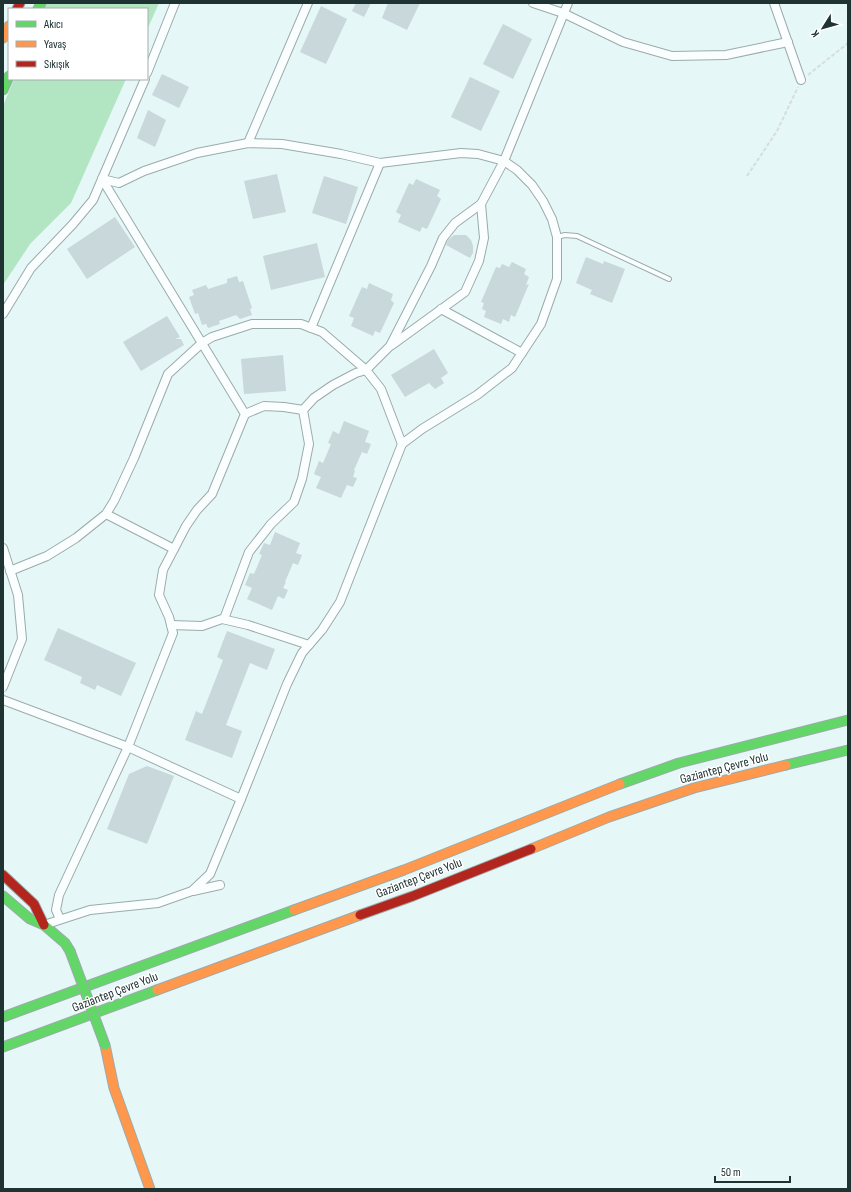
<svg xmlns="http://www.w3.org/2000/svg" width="851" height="1192" viewBox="0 0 851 1192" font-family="'Sofia Sans Condensed',sans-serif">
<rect width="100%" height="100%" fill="#e6f7f7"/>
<g fill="#b2e6c3">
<path d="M44 3H159L147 30V9H42Z"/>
<path d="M14 79H126L71 203 30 244 3 285V106Z"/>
</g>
<g fill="#c9d8db">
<path d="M356 3H371L364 17 352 11Z"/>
<path d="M388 3H420L407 30 382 18Z"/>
<path d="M321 6 347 19 326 64 300 52Z"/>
<path d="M503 24 532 39 513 79 483 64Z"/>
<path d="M162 74 189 87 179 108 152 95Z"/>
<path d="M470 77 500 91 481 131 451 117Z"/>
<path d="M148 110 166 120 155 147 137 138Z"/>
<path d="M277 174 286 212 253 219 244 181Z"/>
<path d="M324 176 358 187 346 224 312 213Z"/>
<path d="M416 179 440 190 437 196 441 199 427 229 422 227 420 232 398 222 401 215 396 212 409 183 413 185Z"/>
<path d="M115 217 135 247 87 279 67 249Z"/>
<path d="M454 235H466L471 240 473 246V253L470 258 446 245 448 240Z"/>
<path d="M317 243 325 277 271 290 263 256Z"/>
<path d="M586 257 603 264 604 261 625 269 612 303 590 294 592 290 576 283Z"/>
<path d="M512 262 526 269 524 274 529 277 526 285 529 284 515 317 511 315 509 322 503 319 501 324 484 317 486 311 482 309 484 303 481 302 496 267 500 268 502 264 509 267Z"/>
<path d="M237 276 239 282 243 281 252 308 250 309 252 315 240 319 236 315 219 321 220 324 208 328 206 324 202 325 198 313 195 314 189 297 194 295 192 290 206 285 208 289 227 283V279Z"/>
<path d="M369 283 393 294 391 300 394 303 380 333 375 331 373 336 351 326 354 318 349 316 362 287 367 289Z"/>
<path d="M167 316 180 337 175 339H181L184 345 141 371 123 342Z"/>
<path d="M434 349 448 373 441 378 444 383 435 389 429 383 405 397 391 375Z"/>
<path d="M283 355 286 391 244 394 241 359Z"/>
<path d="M344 421 369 431 365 442 371 444 367 454 362 452 354 470 355 471 353 477 357 478 353 487 347 485 341 498 316 488 321 477 314 474 319 461 323 463 331 444 328 443 333 431 339 434Z"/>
<path d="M275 532 300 543 296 553 302 555 298 565 293 563 285 582H286L283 588 288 590 284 599 278 596 272 610 247 599 252 588 245 585 250 573 254 574 262 555 259 554 264 543 270 545Z"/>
<path d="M58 628 136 663 121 696 97 685 95 690 80 683 82 677 44 660Z"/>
<path d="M227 631 275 649 267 670 250 663 226 725 242 731 232 758 185 740 196 711 202 714 223 660 217 657Z"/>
<path d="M147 766 174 776 147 844 107 829 129 774Z"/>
</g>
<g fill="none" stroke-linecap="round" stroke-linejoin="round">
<g stroke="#9babab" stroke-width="6">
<path id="lane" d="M557 237 565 235 577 236 669 279"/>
</g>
<g stroke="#9babab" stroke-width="10">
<g id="street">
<path d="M533 3 563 13 623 42 672 56 726 55 788 42"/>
<path d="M774 3 801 80"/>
<path d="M147 73 175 3"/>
<path d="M248 143 308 3"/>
<path d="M102 179 119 183 144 171 197 153 248 143 282 144 341 154 380 163 461 153 478 154 504 161 481 204 455 223 443 238 431 266 390 346 366 370 356 373 333 385 314 398 303 410 309 444 302 479 294 502 271 524 249 552 224 619"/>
<path d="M441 309 522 353"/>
<path d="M3 314 31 268 73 224 93 200 145 79"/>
<path d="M311 328 380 163"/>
<path d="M392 345 465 292 479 261 484 238 481 204"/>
<path d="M245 414 264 406 284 407 303 410"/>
<path d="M106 514 174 549"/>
<path d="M3 548 18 595 22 639 3 687"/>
<path d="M10 571 47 556 76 538 106 514 114 501 134 458 168 374 202 343 212 337 252 324H301L322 332 366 370 381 389 402 444"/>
<path d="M171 625 202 626 222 619 248 625 309 645"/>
<path d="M3 700 128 747 241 799"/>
<path d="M193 891 220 885"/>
<path d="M60 919 56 910 59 895 128 747 173 633 169 617 159 595 163 570 186 526 197 510 212 494 245 414 102 179"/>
<path d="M44 925 90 910 158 903 192 891 210 874 241 799 287 684 302 653 322 630 340 602 402 444 422 429 477 395 512 368 541 324 557 279V237L552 219 543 201 532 185 517 170 504 161 568 3"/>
</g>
</g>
<g stroke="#9babab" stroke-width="11">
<g id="fast">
<path d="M38 9 41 3"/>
<path d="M3 90 9 76"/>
<path d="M786 765 848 750"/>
<path d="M620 784 679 763 848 720"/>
<path d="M3 896 30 919 44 925 65 943 70 951"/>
<path d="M3 1017 294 910"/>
<path d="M3 1047 157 990"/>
</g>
</g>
<g stroke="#9babab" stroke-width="11">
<g id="slow">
<path d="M3 38 9 26"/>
<path d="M531 849 609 817 694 788 786 765"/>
<path d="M294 910 404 870 620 784"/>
<path d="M157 990 360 915"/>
<path d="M105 1045 114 1088 150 1189"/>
</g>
</g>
<g stroke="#9babab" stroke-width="11">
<g id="jam">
<path d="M17 9 20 3"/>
<path d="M3 875 34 904 44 925"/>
<path d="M360 915 413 896 531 849"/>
</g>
</g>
<g stroke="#d7dddd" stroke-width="2" stroke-dasharray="4 2" stroke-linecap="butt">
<path d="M808 75 848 43"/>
<path d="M747 176 777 131 798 87"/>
</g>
<use href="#lane" stroke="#fbfefe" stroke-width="4"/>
<use href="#street" stroke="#fbfefe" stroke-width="8"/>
<use href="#fast" stroke="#63d668" stroke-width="9"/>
<use href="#slow" stroke="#ff974d" stroke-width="9"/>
<use href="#jam" stroke="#b3261e" stroke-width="9"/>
<g stroke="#9babab" stroke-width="11" stroke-linecap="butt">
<path id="fast-bridge" d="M70 951 105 1045"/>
</g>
<use href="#fast-bridge" stroke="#63d668" stroke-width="9"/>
</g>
<g text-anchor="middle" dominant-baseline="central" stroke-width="3" stroke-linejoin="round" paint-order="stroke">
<g font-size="13" fill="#203333" stroke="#fff">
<text transform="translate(724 768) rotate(-15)">Gaziantep Çevre Yolu</text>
<text transform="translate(419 878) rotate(-21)">Gaziantep Çevre Yolu</text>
<text transform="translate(115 992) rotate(-21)">Gaziantep Çevre Yolu</text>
</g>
</g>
<rect width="851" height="1192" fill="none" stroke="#203333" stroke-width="8"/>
<rect x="8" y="8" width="140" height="72" fill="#ffffff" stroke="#a6adad"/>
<rect x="16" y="21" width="20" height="6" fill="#63d668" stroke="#a6adad"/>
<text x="44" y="28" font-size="12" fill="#203333">Akıcı</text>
<rect x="16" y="41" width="20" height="6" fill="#ff974d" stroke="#a6adad"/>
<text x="44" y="48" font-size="12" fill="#203333">Yavaş</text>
<rect x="16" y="61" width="20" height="6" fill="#b3261e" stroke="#a6adad"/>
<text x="44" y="68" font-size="12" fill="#203333">Sıkışık</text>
<g transform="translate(823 28) rotate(233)" stroke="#ffffff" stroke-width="3" paint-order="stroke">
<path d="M0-3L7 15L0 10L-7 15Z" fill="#203333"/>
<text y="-6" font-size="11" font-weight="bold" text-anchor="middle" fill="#203333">K</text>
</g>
<path d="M715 1176v6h75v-6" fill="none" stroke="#203333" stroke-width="2"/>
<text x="721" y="1176" font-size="12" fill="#203333" stroke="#ffffff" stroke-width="3" paint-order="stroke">50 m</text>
</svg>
